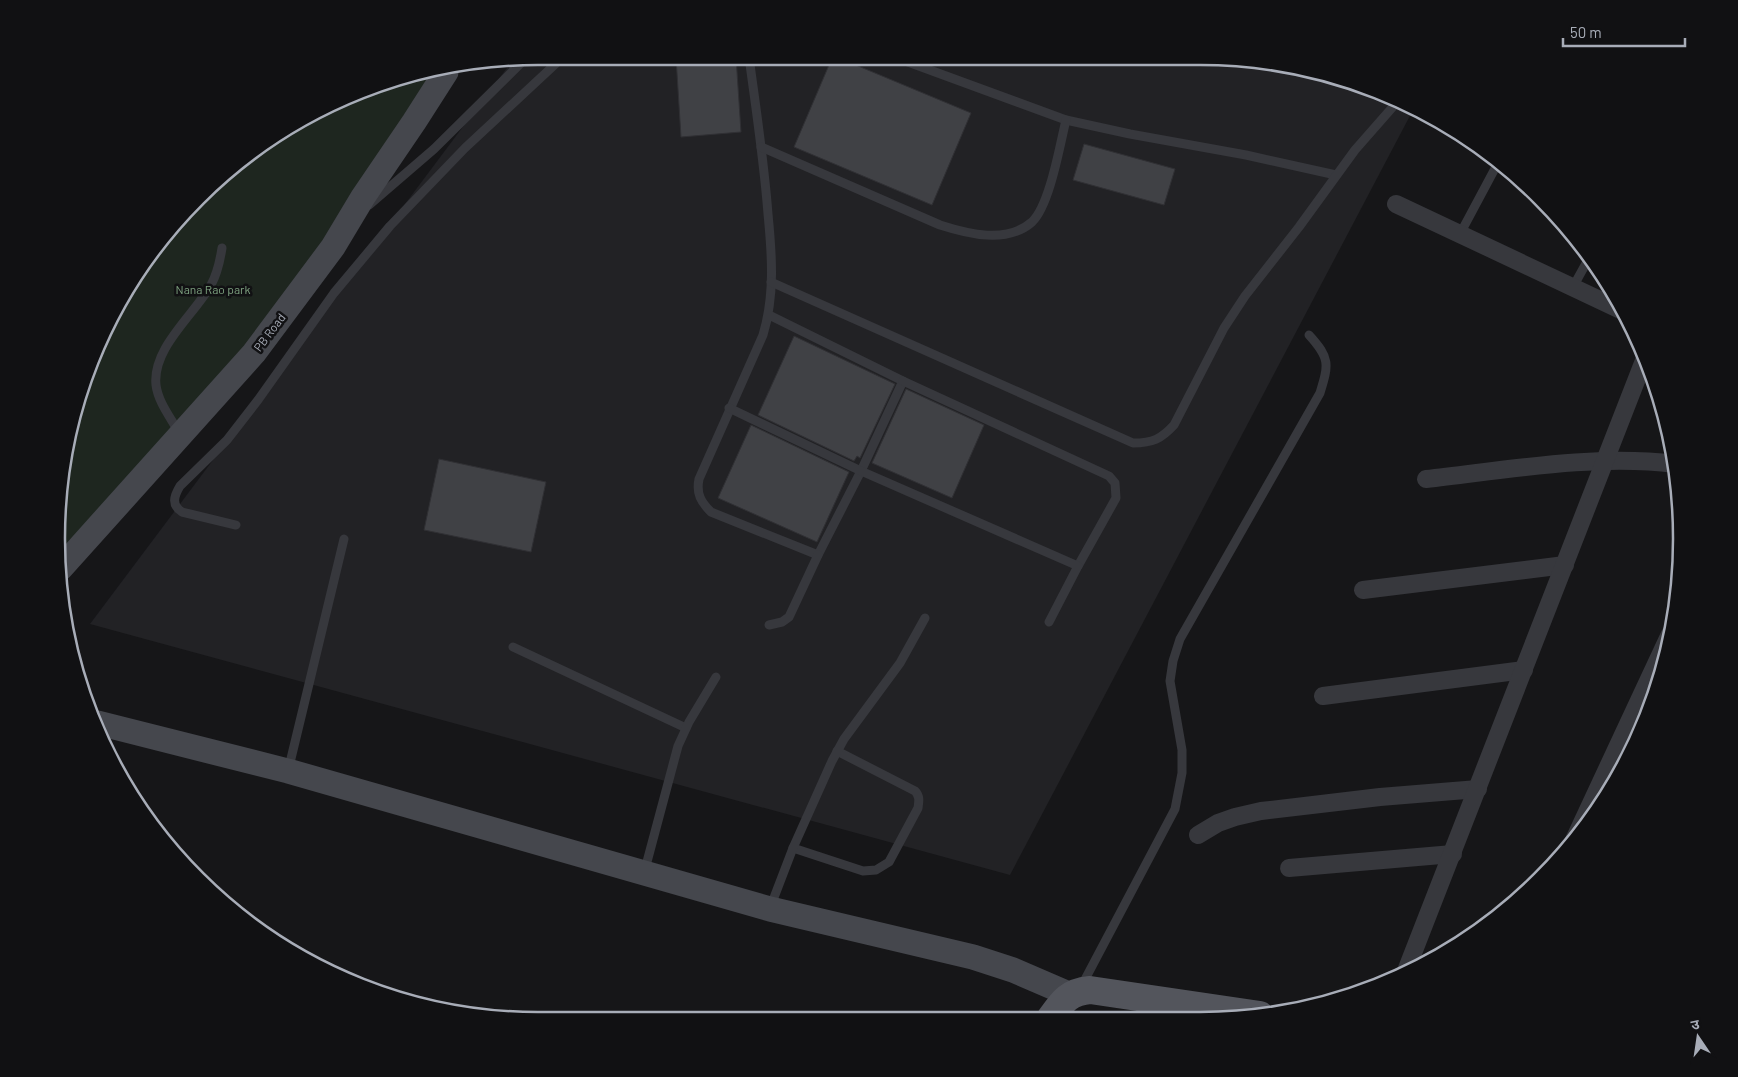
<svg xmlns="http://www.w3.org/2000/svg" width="1738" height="1077" viewBox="0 0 1738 1077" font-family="Barlow,'Noto Sans Devanagari',sans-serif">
<rect width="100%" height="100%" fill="#161618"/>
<path fill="#222225" d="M539 56 1262 60 1384 93 1413 110 1010 875 90 624 513 60Z"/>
<path fill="#1e261f" d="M446 72 260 346 58 552 56 538 82 384 156 245 245 156 384 82Z"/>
<g fill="#404145" stroke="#303034">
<path d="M676 57H736L741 132 681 137Z"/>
<path d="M832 58H839L971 113 932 205 794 147Z"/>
<path d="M1084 144 1175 169 1164 205 1073 180Z"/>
<path d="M794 336 895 384 860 458 857 456 854 461 758 415Z"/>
<path d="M906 389 984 425 952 498 872 463Z"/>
<path d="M751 425 849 472 817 542 718 498Z"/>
<path d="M439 459 546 482 531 552 424 530Z"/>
</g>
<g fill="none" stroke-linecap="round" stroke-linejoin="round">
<g stroke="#37383d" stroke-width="9">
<path d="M749 57C756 109 764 161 768 214 772 255 775 295 763 335L699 479C696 494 701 502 711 512L818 555 861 471 903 381 769 315"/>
<path d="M897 58 1066 120 1130 134 1246 155 1336 175"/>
<path d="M761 147 940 225C968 234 1007 244 1032 222 1050 205 1060 144 1066 120"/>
<path d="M369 205 434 149 526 58"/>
<path d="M1460 234 1499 161"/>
<path d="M771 282 1133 443C1153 443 1161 439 1174 425L1224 328 1245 296 1299 227 1355 150 1398 101"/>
<path d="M1573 287 1589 258"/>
<path d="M903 381 1109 476 1115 483 1116 498 1078 566"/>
<path d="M729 408 861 471 1078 566 1049 622"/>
<path d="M179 433C171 418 158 402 156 385 152 348 194 315 211 285 217 274 220 261 222 248"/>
<path d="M236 525 182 512C171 505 174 496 180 486L227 440 258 400 334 293 390 226 465 148 564 56"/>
<path d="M769 625 782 622 789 617 818 555"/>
<path d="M513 647 686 728"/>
<path d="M288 771 344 539"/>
<path d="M793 848 863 871 876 870 889 862 918 808C919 801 920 796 915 791L837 751"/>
<path d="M644 873 678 746 689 722 716 677"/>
<path d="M770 908 793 848 832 761 844 739 900 663 925 618"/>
<path d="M1081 987 1175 809 1182 773V750L1170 681 1173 661 1180 639 1320 393C1329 364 1330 358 1309 335"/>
</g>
<g stroke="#37383d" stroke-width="18">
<path d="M1396 204 1623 311"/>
<path d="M1426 479C1507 470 1594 454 1675 464"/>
<path d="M1363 590 1565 565"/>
<path d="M1323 696 1524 670"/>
<path d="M1198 835 1218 823 1235 817 1261 811 1380 797 1478 789"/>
<path d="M1574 840 1670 634"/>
<path d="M1289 868 1453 854"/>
<path d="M1406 971 1645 358"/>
</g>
<g stroke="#45474d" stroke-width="25">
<path d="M61 568 254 353 333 247 363 197 414 122 446 72"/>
<path d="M98 723 288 771 770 909 973 957 1013 970 1071 995"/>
</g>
<path stroke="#53555c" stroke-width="28" d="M1050 1019C1062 1002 1068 992 1090 990L1260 1015"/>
</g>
<g text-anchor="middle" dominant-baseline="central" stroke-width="5" stroke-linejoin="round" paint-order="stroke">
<g font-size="12" fill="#7fa381" stroke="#111113">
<text x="213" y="289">Nana Rao park</text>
</g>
<g font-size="12" fill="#a8adb8" stroke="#111113">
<text transform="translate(269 332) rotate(-53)">PB Road</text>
</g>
</g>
<path d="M0 0H1738V1077H0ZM538 65H1200A473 473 0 0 1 1673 538V539A473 473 0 0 1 1200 1012H538A473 473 0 0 1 65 539V538A473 473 0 0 1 538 65Z" fill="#111113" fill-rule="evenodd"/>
<path fill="none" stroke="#a8adb8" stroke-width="2.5" d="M538 65H1200A473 473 0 0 1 1673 538V539A473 473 0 0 1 1200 1012H538A473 473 0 0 1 65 539V538A473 473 0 0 1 538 65Z"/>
<g transform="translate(1698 1037) rotate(347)" stroke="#111113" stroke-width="4" paint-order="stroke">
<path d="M0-4L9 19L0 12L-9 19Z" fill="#a8adb8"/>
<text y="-8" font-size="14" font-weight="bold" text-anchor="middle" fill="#a8adb8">उ</text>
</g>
<path d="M1563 38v8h122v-8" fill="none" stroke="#a8adb8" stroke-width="2.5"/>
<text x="1570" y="38" font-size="15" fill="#a8adb8" stroke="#111113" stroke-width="4" paint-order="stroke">50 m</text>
</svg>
